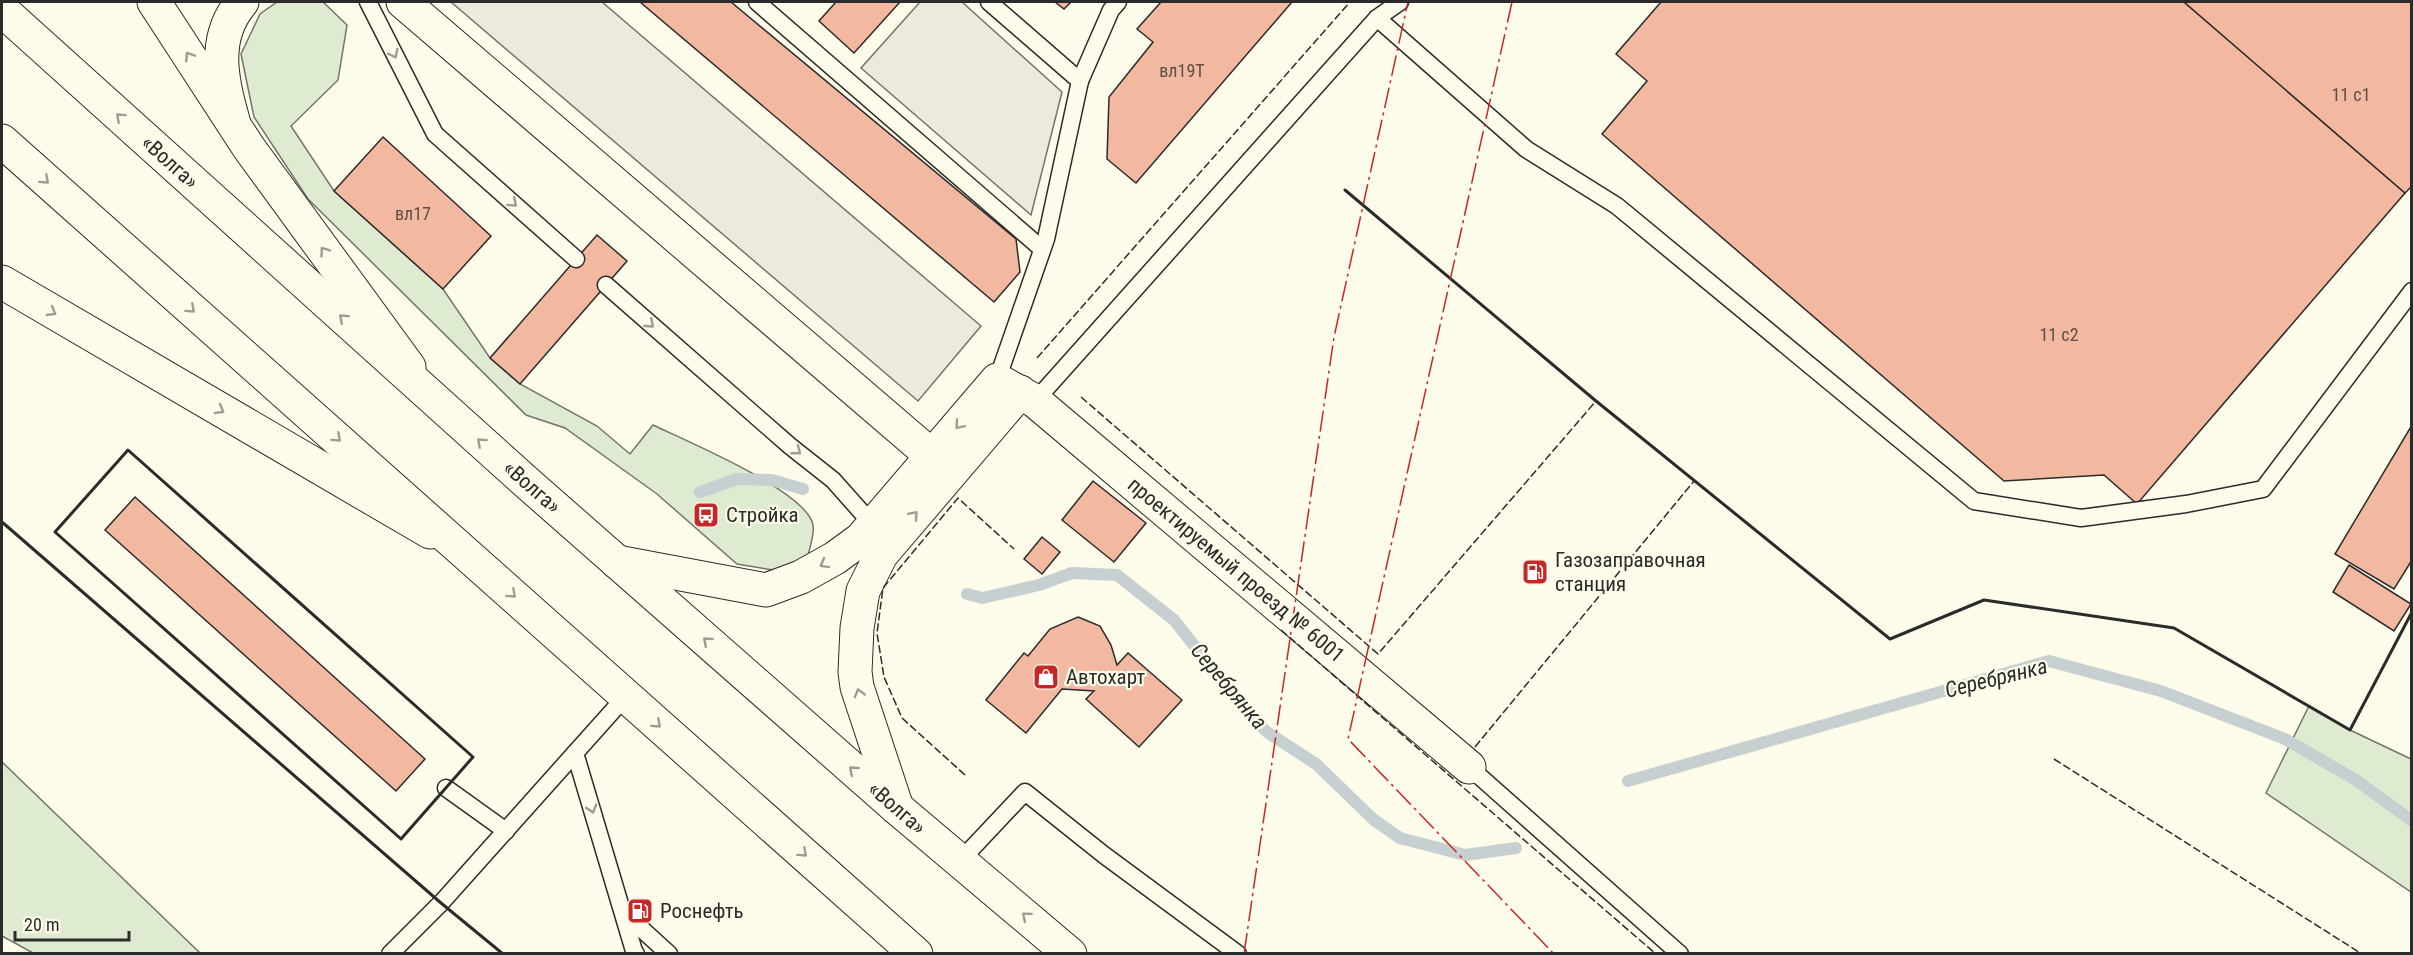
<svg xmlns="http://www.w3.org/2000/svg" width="2413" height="955" viewBox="0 0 2413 955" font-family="'Roboto Condensed',sans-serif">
<rect width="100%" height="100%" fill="#fdfbea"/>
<g fill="#deebd1" stroke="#74746e" stroke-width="1.5">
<path d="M277 2H323L347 25 338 80 291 126 334 191 443 289 490 358 520 384 597 426 630 454 653 425C684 440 807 491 813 525 815 534 809 548 808 557L779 571 737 564 657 494 565 428 526 415 308 199 254 117 241 54 260 14Z"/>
<path d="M2309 706 2350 730 2411 759V892L2266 793Z"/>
<path d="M2 762 200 953H33L2 936Z"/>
</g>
<g fill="#eceadb" stroke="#74746e" stroke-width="1.5">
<path d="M451 2H602L981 326 918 401Z"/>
<path d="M920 2H962L1062 92 1031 215 861 68Z"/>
</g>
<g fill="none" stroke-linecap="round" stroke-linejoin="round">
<g stroke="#c7d0d0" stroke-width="12">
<path d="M700 492 737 479 772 480 803 489"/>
<path d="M967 594 982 598 1039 585 1072 573 1117 575 1174 620 1249 715 1267 732 1316 764 1374 820 1400 838 1465 855 1516 848"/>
<path d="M1628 781 2049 661 2161 691 2285 739 2356 780 2412 821"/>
</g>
</g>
<g fill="#f2b8a0" stroke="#2b2b2b" stroke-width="1.5">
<path d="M640 2H731L1016 239 1020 272 994 302Z"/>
<path d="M836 2H900L854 53 819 21Z"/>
<path d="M1055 2H1071L1064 9Z"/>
<path d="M1161 2H1292L1136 183 1107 159 1109 97 1153 42 1137 29Z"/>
<path d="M1661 2H2184L2405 193 2137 504 2104 475 2004 481 1602 134 1647 81 1616 54Z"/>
<path d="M2184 2H2412V186L2405 193Z"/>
<path d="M383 137 491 236 443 289 334 191Z"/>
<path d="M597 235 627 261 520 384 490 358Z"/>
<path d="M2412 425V560L2394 589 2335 554Z"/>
<path d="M1093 481 1146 523 1114 562 1062 520Z"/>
<path d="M135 497 425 759 396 791 105 530Z"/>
<path d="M1042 537 1060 552 1042 574 1024 559Z"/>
<path d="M2349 565 2411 604 2394 631 2333 592Z"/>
<path d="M1078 617 1100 626 1111 645 1117 665 1128 653 1182 700 1139 747 1086 699 1094 691 1062 689 1026 733 986 700 1024 653 1028 656 1050 629Z"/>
</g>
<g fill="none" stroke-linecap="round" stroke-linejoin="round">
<g stroke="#2b2b2b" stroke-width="19">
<g id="lane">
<path d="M368 2 435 134 576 259"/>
<path d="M757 2 1042 249"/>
<path d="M989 2 1080 81 1046 239 997 380"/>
<path d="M1377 18 1526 149 1617 206 1974 501 2081 518 2186 504 2263 489 2412 291"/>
<path d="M1080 81 1111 10 1118 2"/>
<path d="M606 285 790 446 833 480 873 525"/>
<path d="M1035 401 1377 18 1400 2"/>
<path d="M575 753 634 951 636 954"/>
<path d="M1469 767 1680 954"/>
<path d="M446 788 506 831"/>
<path d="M960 861 1025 792 1104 855 1238 954"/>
<path d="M623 912 669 954"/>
<path d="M390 954 441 903 626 696"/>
</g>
</g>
<g stroke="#2b2b2b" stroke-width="35">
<g id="street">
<path d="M403 2 932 456"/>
<path d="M233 120C221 79 212 37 242 2"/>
<path d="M617 562 766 590 801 577 835 558 861 539 997 380 1035 401 1469 767"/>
<path d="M897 808 857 687 855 672 857 628 863 591 881 555 1020 392"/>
</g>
</g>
<g stroke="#2b2b2b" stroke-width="35">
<g id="secondary">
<path d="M154 2 249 148 409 367"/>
<path d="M2 282 430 532"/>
</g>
</g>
<g stroke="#2b2b2b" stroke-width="35">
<g id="highway">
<path d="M2 10 525 481 897 808 1070 954"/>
<path d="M2 141 916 954"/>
</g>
</g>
<use href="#lane" stroke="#fdfbea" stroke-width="16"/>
<use href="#street" stroke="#fdfbea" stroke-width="33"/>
<use href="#secondary" stroke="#fdfbea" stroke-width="33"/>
<use href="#highway" stroke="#fdfbea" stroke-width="33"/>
<g stroke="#2b2b2b" stroke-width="1.5" stroke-dasharray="8 3" stroke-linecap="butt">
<path d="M1037 358 1350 2"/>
<path d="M1081 397 1378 654 1596 401"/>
<path d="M1281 630 1656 954"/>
<path d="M1475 747 1694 481"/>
<path d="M2054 759 2362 954"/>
<path d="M965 775 902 718 884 677 877 633 883 588 958 498 1014 549"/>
</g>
<g stroke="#2b2b2b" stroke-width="3">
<path d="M1345 190 1596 401 1890 639 1984 600 2174 628 2350 730 2412 612"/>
<path d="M128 450 473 757 401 839 55 532Z"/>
<path d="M2 522 441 903 503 954"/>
</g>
<g stroke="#c62828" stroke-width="1.5" stroke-dasharray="21 4.5 3 4.5" stroke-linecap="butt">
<path d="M1512 2 1348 739 1554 954"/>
<path d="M1244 954 1334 337 1408 2"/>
</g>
</g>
<defs><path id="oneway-chevron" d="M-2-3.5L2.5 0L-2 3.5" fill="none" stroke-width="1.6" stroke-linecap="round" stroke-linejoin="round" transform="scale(1.5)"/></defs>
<g stroke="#9e9d94">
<use href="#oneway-chevron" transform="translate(394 54) rotate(63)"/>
<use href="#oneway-chevron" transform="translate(189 56) rotate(-123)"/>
<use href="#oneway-chevron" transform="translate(120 117) rotate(-138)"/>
<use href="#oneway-chevron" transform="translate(45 180) rotate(42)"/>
<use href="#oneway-chevron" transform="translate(513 203) rotate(41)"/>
<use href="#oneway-chevron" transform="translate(324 251) rotate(-126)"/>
<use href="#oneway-chevron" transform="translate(191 309) rotate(42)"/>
<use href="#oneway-chevron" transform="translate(52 312) rotate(30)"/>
<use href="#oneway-chevron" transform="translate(343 318) rotate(-138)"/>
<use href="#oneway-chevron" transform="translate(650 324) rotate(41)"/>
<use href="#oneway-chevron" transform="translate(220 410) rotate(30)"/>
<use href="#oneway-chevron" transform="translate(959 425) rotate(131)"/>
<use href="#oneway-chevron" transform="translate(337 438) rotate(42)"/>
<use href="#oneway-chevron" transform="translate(481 442) rotate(-138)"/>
<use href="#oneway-chevron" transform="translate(797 451) rotate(38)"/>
<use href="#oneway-chevron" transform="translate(914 515) rotate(-49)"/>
<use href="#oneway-chevron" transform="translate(824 564) rotate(151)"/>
<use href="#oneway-chevron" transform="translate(512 594) rotate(42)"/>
<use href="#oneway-chevron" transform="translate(707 641) rotate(-139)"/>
<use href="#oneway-chevron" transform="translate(859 693) rotate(-106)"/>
<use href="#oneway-chevron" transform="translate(657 724) rotate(42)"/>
<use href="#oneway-chevron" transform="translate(853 770) rotate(-139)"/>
<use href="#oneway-chevron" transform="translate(592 809) rotate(73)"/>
<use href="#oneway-chevron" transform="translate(803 853) rotate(42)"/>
<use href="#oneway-chevron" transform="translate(1026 916) rotate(-140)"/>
</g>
<defs>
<g id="bus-square" transform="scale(1.35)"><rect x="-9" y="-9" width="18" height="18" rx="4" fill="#c62828" stroke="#fdfbea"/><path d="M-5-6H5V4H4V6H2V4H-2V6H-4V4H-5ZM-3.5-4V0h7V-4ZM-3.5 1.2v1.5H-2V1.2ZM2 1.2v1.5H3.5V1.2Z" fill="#fff"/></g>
<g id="fuel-square" transform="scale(1.35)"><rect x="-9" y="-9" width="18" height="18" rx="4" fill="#c62828" stroke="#fdfbea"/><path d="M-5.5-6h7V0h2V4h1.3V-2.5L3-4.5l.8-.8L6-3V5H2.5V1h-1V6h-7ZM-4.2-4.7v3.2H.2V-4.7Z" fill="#fff"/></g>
<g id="shop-square" transform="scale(1.35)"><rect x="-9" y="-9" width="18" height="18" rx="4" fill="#c62828" stroke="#fdfbea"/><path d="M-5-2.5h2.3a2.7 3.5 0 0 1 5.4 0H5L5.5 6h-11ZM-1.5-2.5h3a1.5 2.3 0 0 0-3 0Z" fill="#fff"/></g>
</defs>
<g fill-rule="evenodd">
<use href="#bus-square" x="706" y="515"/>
<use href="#fuel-square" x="1535" y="572"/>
<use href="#shop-square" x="1046" y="677"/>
<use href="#fuel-square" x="640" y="911"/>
</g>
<g text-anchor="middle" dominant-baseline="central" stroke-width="4.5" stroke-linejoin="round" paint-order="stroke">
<g font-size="18" fill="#5d4e48">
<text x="1182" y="70">вл19Т</text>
<text x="2351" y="94">11 с1</text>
<text x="413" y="213">вл17</text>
<text x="2059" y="334">11 с2</text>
</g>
<g font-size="21" fill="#2b2b2b" stroke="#fdfbea">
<text transform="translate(170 162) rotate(42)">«Волга»</text>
<text transform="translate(532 487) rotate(41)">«Волга»</text>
<text transform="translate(1236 570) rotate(40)">проектируемый проезд № 6001</text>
<text transform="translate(897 808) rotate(41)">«Волга»</text>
</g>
<g font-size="21" fill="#2b2b2b" stroke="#fdfbea" text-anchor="start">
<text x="726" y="515">Стройка</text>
<text x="1555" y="560">Газозаправочная<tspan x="1555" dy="24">станция</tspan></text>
<text x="1066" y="677">Автохарт</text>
<text x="660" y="911">Роснефть</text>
</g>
<g font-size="22" font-style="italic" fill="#2b2b2b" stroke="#fdfbea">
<text transform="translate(1996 678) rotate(-14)">Серебрянка</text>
<text transform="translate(1229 686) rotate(50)">Серебрянка</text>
</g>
</g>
<rect width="2413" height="955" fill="none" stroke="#2b2b2b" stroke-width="6"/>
<path d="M15 931v9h114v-9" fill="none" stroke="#2b2b2b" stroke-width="3"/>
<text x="24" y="931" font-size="18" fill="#2b2b2b" stroke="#fdfbea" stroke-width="4.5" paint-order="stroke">20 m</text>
</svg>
